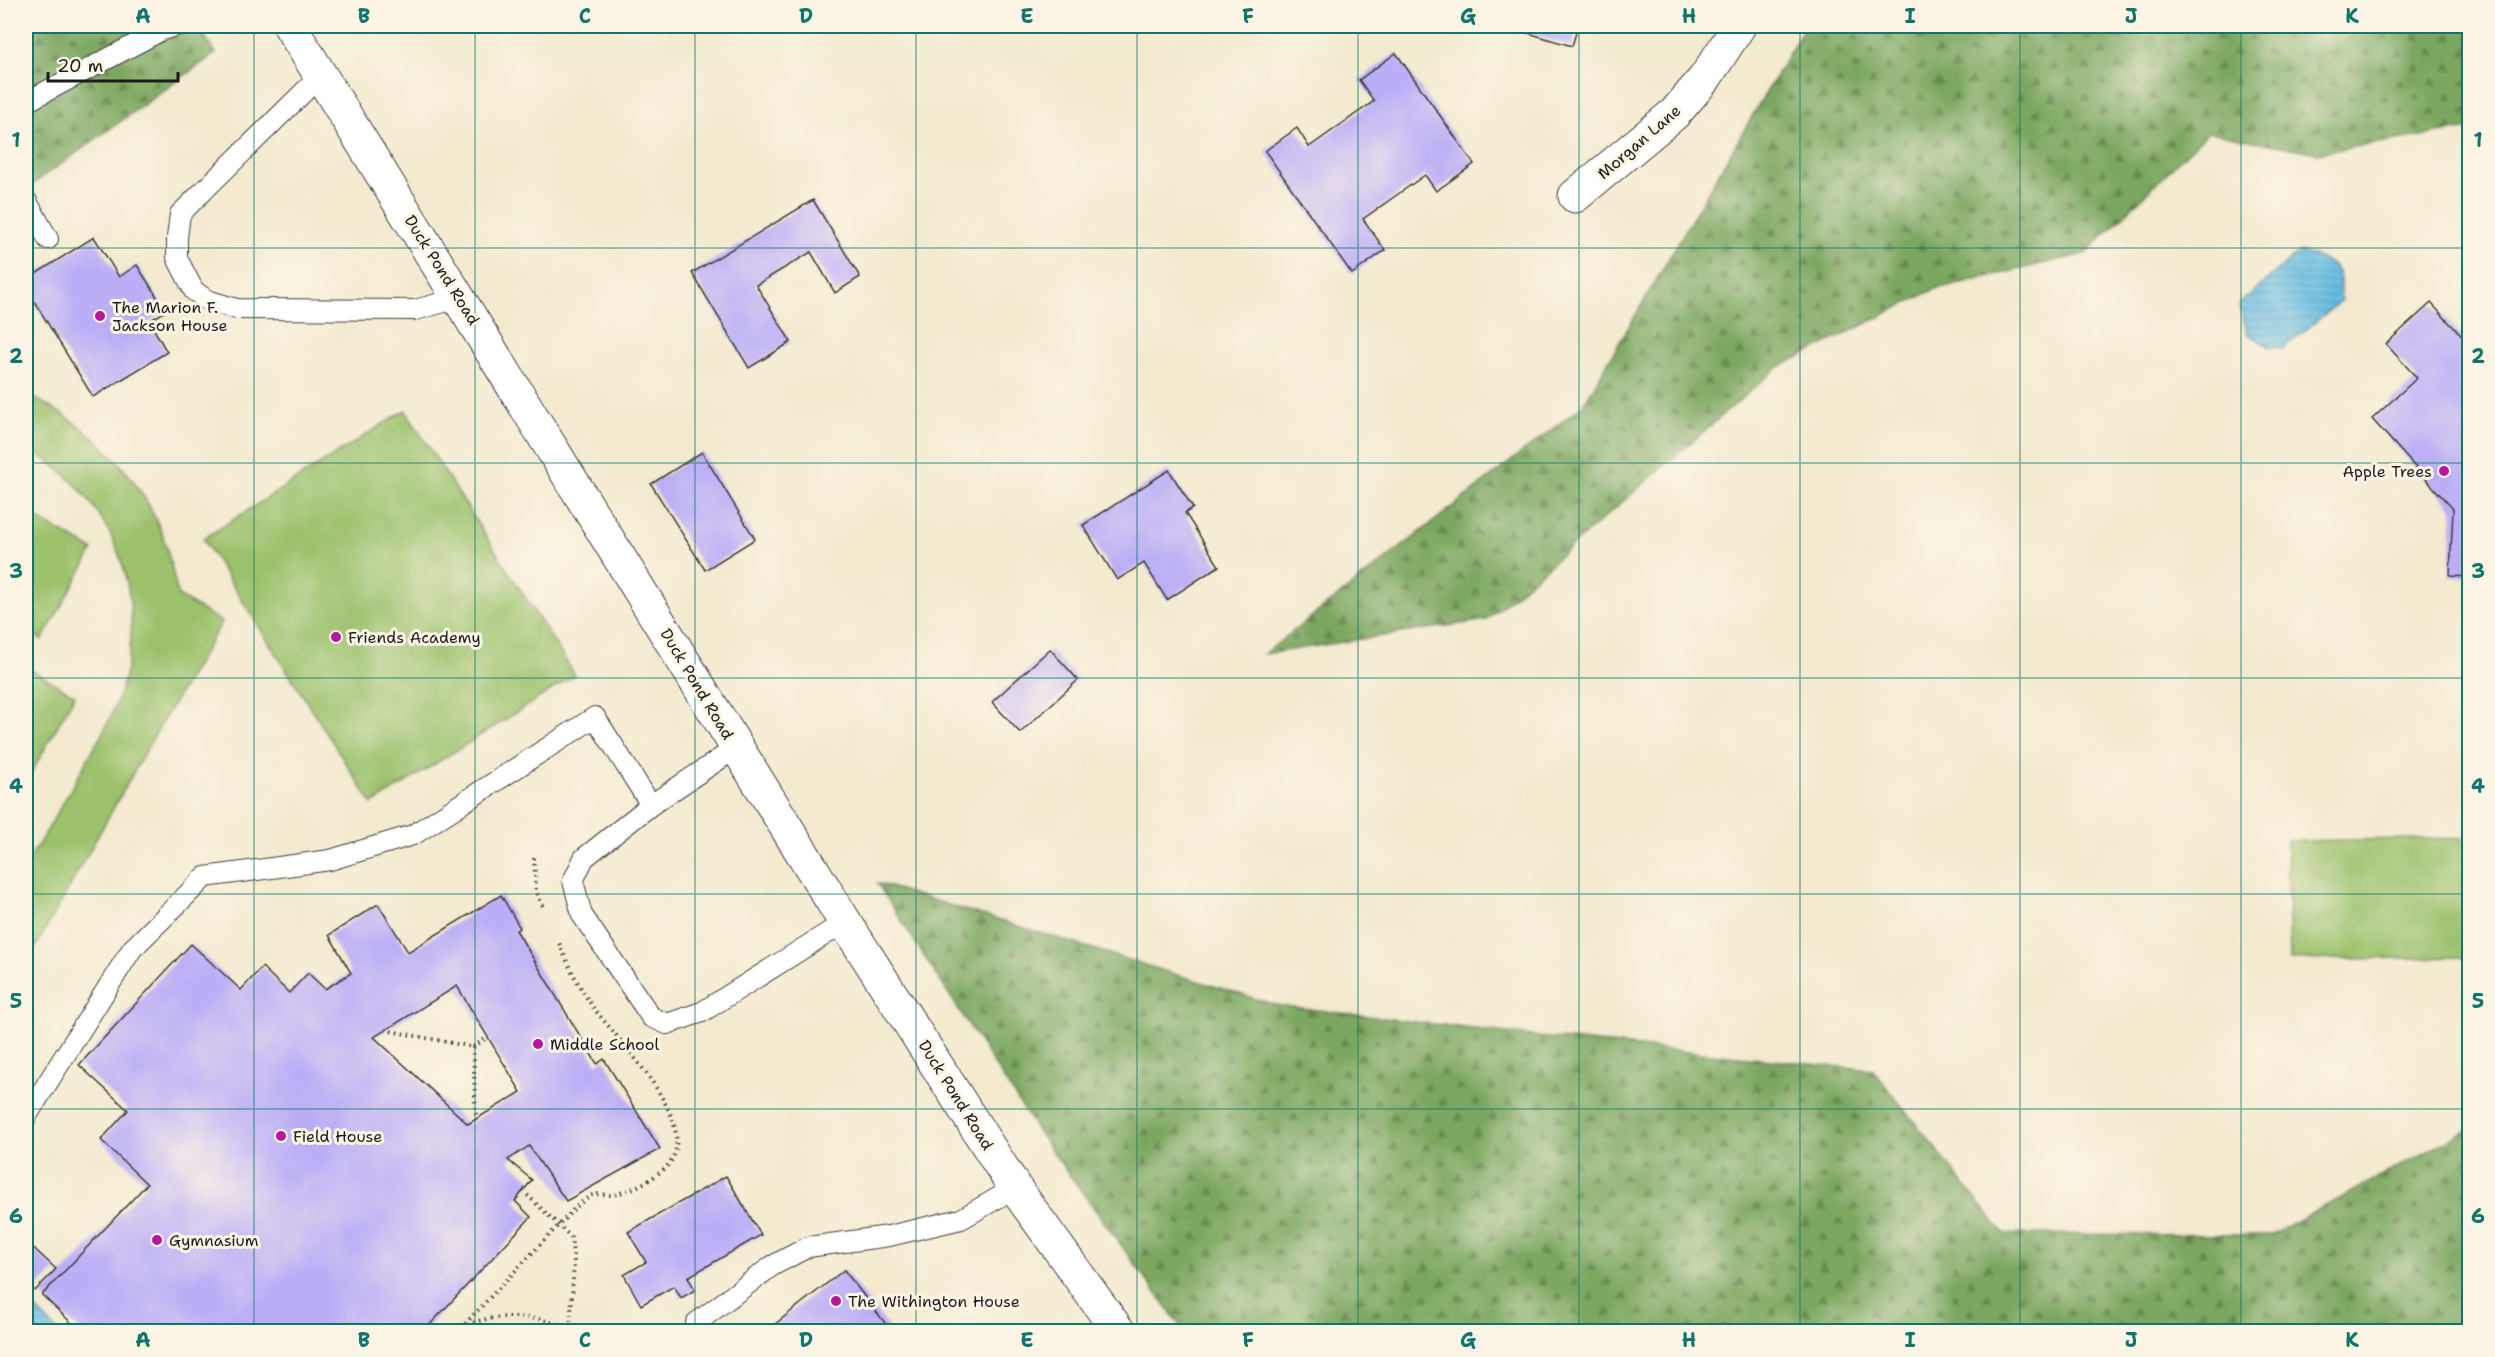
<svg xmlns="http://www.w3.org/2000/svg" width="2495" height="1357" viewBox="0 0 2495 1357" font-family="'Shantell Sans',sans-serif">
<defs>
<pattern id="forest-firs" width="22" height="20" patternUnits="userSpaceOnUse" patternTransform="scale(1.5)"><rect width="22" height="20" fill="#7ca760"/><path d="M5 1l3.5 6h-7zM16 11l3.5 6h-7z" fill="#65874e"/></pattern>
<pattern id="water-rules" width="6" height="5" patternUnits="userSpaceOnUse" patternTransform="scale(1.5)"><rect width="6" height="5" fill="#65bce2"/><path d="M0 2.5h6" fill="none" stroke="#57a1c1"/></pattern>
</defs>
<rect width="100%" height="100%" fill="#fcf5e5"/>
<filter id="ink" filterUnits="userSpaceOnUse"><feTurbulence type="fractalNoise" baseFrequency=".0167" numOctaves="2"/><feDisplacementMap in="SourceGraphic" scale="12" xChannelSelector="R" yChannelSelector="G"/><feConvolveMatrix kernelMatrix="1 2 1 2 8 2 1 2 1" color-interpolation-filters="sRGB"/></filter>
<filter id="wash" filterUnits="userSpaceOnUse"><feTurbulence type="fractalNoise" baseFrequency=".008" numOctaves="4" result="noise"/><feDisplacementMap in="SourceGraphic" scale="24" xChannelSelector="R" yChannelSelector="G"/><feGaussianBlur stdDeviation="1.35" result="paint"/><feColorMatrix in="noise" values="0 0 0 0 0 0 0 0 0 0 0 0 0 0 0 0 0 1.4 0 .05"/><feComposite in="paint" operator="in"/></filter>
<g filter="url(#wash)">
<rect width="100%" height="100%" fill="#f3eacf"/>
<g fill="url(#forest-firs)" stroke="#4c623e" stroke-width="1.5">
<path d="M26 26H198L216 53 26 189Z"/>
<path d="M1805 26H2469V128L2317 153 2208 132 2085 254 1935 289 1777 368 1486 620 1264 654 1583 405Z"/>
<path d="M877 883 1276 1005 1549 1038 1873 1070 2004 1234 2271 1235 2469 1129V1331H1184L1038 1132Z"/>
</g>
<g fill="#9bc16c" stroke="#5c6e44" stroke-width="1.5">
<path d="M26 394C89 424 145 477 166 546 171 562 174 579 178 596L222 622 150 743 26 964C25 944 21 883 26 868 30 855 41 841 48 829 68 794 88 760 106 726 159 624 127 503 26 447Z"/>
<path d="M405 410 575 675 372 804 203 539Z"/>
<path d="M26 512 93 550 42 640 26 631Z"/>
<path d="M26 667 75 695 26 782Z"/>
<path d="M2469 838V957L2290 960 2287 841Z"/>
</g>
<g fill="url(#water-rules)" stroke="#406c7f" stroke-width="1.5">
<path d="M2300 251C2313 258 2339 259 2340 281 2340 289 2338 293 2342 300L2282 349 2276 346 2270 347 2248 334 2239 304Z"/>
<path d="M26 1300 58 1331H26Z"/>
</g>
<g id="blocks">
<g fill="#bbaef6" fill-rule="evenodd">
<path d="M1504 26H1578L1572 46Z"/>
<path d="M1396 53 1474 164 1436 191 1425 175 1363 219 1385 250 1352 274 1265 151 1297 128 1309 147 1374 101 1359 80Z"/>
<path d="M813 200 860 277 835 293 811 252 756 285 791 342 749 368 692 273Z"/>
<path d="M94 237 119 277 137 265 166 311 149 321 167 352 93 397 26 288V280Z"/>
<path d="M2431 303 2470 345V577L2450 576 2453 509 2372 419 2417 378 2386 344Z"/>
<path d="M702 452 755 539 705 570 651 484Z"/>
<path d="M1169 470 1193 508 1185 513 1219 566 1167 600 1144 563 1117 580 1083 525Z"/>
<path d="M1050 649 1078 680 1020 733 992 702Z"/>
<path d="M501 895 520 928 516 930 597 1064 604 1059 660 1149 566 1201 529 1146 508 1160 532 1180 515 1201 531 1217 423 1332H81L42 1295 147 1184 101 1140 128 1110 79 1065 191 944 241 990 262 967 289 993 308 973 325 989 351 973 329 935 378 904 408 952ZM457 986 521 1092 468 1124 374 1037Z"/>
<path d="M726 1176 761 1235 688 1277 695 1290 681 1298 674 1286 641 1305 624 1275 646 1262 628 1232Z"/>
<path d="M26 1241 56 1269 35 1291 26 1282Z"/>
<path d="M844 1270 892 1332H765Z"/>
</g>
</g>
</g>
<g filter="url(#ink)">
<use href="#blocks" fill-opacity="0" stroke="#3c3b37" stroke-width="1.5"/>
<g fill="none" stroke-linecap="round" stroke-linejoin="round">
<g stroke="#3c3b37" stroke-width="22">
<g id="lane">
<path d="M321 75 180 214 177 238V258L194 291 207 300 237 309 415 310 459 298"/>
<path d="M26 102 162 30 176 26"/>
<path d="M26 200 48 239"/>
<path d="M736 748 651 805 584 858 573 881 582 915 651 1017 667 1024 702 1012 845 922"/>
<path d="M26 1117 132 949 205 877 330 860 413 835 595 717 651 805"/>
<path d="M696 1323 772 1266 808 1247 889 1236 961 1219 1015 1188"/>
</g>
</g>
<g stroke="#3c3b37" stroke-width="35">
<path id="street" d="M1575 196 1675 113 1705 78 1739 26"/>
</g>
<g stroke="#3c3b37" stroke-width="35">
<path id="secondary" d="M290 26 845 922 1015 1188 1119 1332"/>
</g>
<g stroke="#3c3b37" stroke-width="4" stroke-dasharray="1.5 4.5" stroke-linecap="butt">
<path d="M534 858 536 892 544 908"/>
<path d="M385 1030 473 1047 488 1037"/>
<path d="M473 1047 476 1120"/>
<path d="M523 1191 571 1237 574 1262 570 1329"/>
<path d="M461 1328 575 1208C580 1204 587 1196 593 1195 599 1193 606 1195 611 1195 630 1192 650 1181 664 1169 710 1129 616 1039 593 1007 579 987 568 965 559 943"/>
<path d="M458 1332C479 1310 550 1314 572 1332"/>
</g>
<use href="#lane" stroke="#fff" stroke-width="20"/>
<use href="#street" stroke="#fff" stroke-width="33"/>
<use href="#secondary" stroke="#fff" stroke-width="33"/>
</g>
</g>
<path fill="none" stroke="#0f766e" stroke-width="1.5" stroke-opacity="0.55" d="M254 26V1332M475 26V1332M695 26V1332M916 26V1332M1137 26V1332M1358 26V1332M1579 26V1332M1800 26V1332M2020 26V1332M2241 26V1332M26 248H2470M26 463H2470M26 678H2470M26 894H2470M26 1109H2470"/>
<g fill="#b5179e" stroke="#fcf5e5" stroke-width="2">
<circle cx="100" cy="316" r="6"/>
<circle cx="2444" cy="471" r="6"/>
<circle cx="336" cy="637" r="6"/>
<circle cx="538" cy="1044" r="6"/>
<circle cx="281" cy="1136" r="6"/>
<circle cx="157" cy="1240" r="6"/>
<circle cx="836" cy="1301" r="6"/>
</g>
<g text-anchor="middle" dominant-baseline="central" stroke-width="6" stroke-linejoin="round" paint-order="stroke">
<g font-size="16" fill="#1c1c1c" stroke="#fcf5e5">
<text transform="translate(1639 142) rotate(-41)">Morgan Lane</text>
<text transform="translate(442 270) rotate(58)">Duck Pond Road</text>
<text transform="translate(697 684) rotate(59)">Duck Pond Road</text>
<text transform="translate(956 1095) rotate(58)">Duck Pond Road</text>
</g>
<g font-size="16" fill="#1c1c1c" stroke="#fcf5e5" text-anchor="start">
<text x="112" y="307">The Marion F.<tspan x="112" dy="18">Jackson House</tspan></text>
<text x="2432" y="471" text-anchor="end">Apple Trees</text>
<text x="348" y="637">Friends Academy</text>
<text x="550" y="1044">Middle School</text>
<text x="293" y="1136">Field House</text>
<text x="169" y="1240">Gymnasium</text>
<text x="848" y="1301">The Withington House</text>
</g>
</g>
<rect width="2495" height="1357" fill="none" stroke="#fcf5e5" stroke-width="66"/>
<path d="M48 72v9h130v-9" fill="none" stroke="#1c1c1c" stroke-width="3"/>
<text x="57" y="72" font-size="18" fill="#1c1c1c" stroke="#fcf5e5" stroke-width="4.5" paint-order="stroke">20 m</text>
<rect x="33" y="33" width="2429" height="1291" fill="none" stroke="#0f766e" stroke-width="2"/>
<g font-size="20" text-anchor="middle" font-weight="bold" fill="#0f766e">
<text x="143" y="23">A</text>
<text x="364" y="23">B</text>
<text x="585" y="23">C</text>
<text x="806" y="23">D</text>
<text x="1027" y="23">E</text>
<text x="1248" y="23">F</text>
<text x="1468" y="23">G</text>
<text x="1689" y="23">H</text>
<text x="1910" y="23">I</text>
<text x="2131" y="23">J</text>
<text x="2352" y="23">K</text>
<text x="16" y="147">1</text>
<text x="2478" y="147">1</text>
<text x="16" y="363">2</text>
<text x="2478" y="363">2</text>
<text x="16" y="578">3</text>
<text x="2478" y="578">3</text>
<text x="16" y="793">4</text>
<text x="2478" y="793">4</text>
<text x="16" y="1008">5</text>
<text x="2478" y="1008">5</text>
<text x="16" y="1223">6</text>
<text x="2478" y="1223">6</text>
<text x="143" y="1347">A</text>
<text x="364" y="1347">B</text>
<text x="585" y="1347">C</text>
<text x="806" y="1347">D</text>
<text x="1027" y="1347">E</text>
<text x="1248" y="1347">F</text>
<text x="1468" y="1347">G</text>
<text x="1689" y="1347">H</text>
<text x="1910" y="1347">I</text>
<text x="2131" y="1347">J</text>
<text x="2352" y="1347">K</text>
</g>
</svg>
